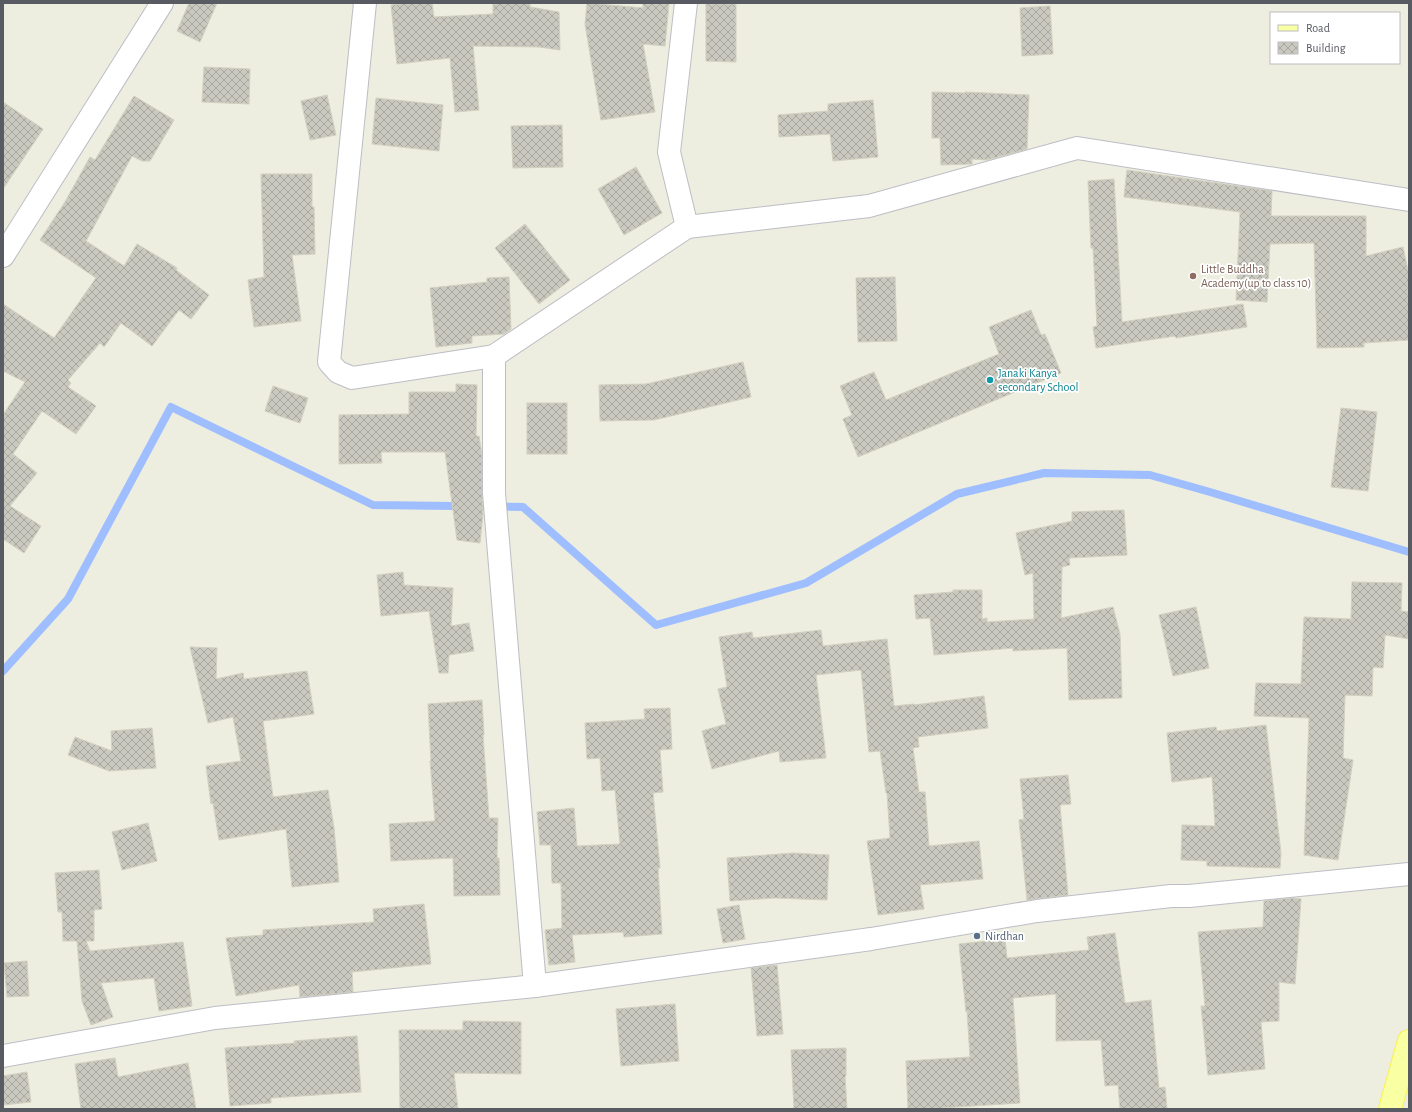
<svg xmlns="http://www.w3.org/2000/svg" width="1412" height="1112" viewBox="0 0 1412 1112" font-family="'Alegreya Sans',sans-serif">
<defs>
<pattern id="building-cross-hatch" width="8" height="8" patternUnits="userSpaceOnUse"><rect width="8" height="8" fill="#cac9bf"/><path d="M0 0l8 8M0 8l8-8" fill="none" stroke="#a7a69f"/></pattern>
</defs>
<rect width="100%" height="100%" fill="#edede0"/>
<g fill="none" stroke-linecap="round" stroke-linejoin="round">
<path stroke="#9ebeff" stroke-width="8" d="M3 671 68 599 171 407 373 505 523 507 656 625 806 583 957 494 1044 473 1150 475 1210 492 1409 552"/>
</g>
<g fill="url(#building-cross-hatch)" stroke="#d2d0be">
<path d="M189 3H217L200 42 177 31Z"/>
<path d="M405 3H432L434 17 493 14V3H530V7L559 12 560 50 539 47 473 46 479 110 455 112 450 58 397 64 391 5Z"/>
<path d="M587 3 643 8V3H669L665 46 643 44 655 112 601 120 585 24Z"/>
<path d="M706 4H736V62L706 61Z"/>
<path d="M1050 6 1053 54 1022 56 1020 8Z"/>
<path d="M204 67 250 69 249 104 202 102Z"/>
<path d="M932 92 965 93V92L1029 95 1027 149 987 160 972 159V164L941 165 940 138H932Z"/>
<path d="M327 95 336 135 310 140 301 101Z"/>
<path d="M134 96 174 120 150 161H142L132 156 86 241 124 266 137 244 177 268 176 270 209 295 191 319 179 310 152 346 121 323 104 347 100 343 68 380 71 383 68 387 96 406 76 434 42 411 13 454 37 473 10 506 41 526 24 553 3 539V415L25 382 3 371V304L54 338 96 278 40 240 65 202 90 157 95 160Z"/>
<path d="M376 98 443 105 439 151 372 144Z"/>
<path d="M873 100 878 157 833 161 830 134 779 137 778 115 828 111V104Z"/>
<path d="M3 102 43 129 3 189Z"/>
<path d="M562 125 563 167 513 168 511 126Z"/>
<path d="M636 167 662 213 624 235 598 189Z"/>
<path d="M1127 170 1272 191 1271 216H1366V256L1403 247 1409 275V286L1408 287 1409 340 1364 343V347L1317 348 1314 243 1270 244 1267 302 1236 300 1240 212 1124 197Z"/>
<path d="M261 174H312V207H314L315 254 292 255 301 321 254 327 248 280 264 277Z"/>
<path d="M1114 179 1122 322 1243 304 1247 327 1176 338 1175 336 1096 348 1093 327 1097 326 1093 248H1091L1088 181Z"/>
<path d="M525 224 570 280 539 304 495 248Z"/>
<path d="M509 277 511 329 504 334 472 336V343L436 347 430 288 487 282V278Z"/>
<path d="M895 277 897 341 858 342 856 278Z"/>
<path d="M1031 310 1041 335 1045 334 1061 373 858 457 843 419 852 415 840 386 874 372 886 400 999 354 989 327Z"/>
<path d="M743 362 751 397 654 420 600 421 599 385 646 384Z"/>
<path d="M456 384 477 385 476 436H479L482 455V493L483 514 480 543 457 540 445 452H381L382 463 339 464V415L409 414V392H456Z"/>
<path d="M273 386 308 398 300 423 265 411Z"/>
<rect x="527" y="403" width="40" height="51"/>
<path d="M1341 408 1377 412 1368 491 1331 487Z"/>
<path d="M1124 510 1127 555 1069 558 1070 565 1062 567 1061 618 1113 607 1120 634 1122 698 1069 700 1067 648 1013 651V648L934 655 930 618 916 619 914 595 953 592V590H982V619L987 618V622L1034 619 1033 573 1025 575 1016 533 1072 521V512Z"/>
<path d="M403 572 404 585 453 588 451 626 469 623 474 651 449 655 448 673H439L429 611 381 616 377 575Z"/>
<path d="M1352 582 1402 583 1401 611 1409 612V639L1385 635 1383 668 1373 667 1372 696 1345 695 1343 758 1353 760 1338 860 1304 855 1309 718 1254 716 1256 683 1301 684 1304 617 1351 619Z"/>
<path d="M1196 607 1209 668 1173 676 1159 615Z"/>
<path d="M821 630 823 646 887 639 894 706 914 704V705L984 696 988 728 918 737 919 747 913 748 919 792H925L929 846 979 841 983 879 920 885 924 909 878 915 867 841 890 838 887 793H886L880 751 869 752 861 670 816 675 826 758 780 762 779 751 712 769 702 731 726 724 718 689 727 687 719 637 752 632 753 638Z"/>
<path d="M190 647 217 648 216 679 243 673 244 679 307 671 314 714 263 721 273 797 328 790 334 828 339 882 292 887 286 829 219 840 213 803 211 804 206 766 241 761 233 717 208 723Z"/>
<path d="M482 700 484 735H483L489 818H498L497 858H499L500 895 454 896 453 858 391 861 389 824 435 821 430 761H431L428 704Z"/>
<path d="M670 708 672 749 660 750 663 792 653 793 660 868H658L662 934 624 937 623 932 572 935 575 962 549 965 545 930 562 928 561 883H552L551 845H540L537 812 574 808 577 846 620 844 615 790 602 791 600 758 587 759 585 723 645 719 644 709Z"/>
<path d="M1266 725 1281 853 1280 868 1207 866V861L1181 860 1182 825 1215 826 1212 777 1172 782 1167 733 1216 727 1217 731Z"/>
<path d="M152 728 156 768 109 771 68 755 75 737 112 751 111 731Z"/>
<path d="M1068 775 1071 804 1060 805 1068 895 1027 900 1019 820 1024 819 1020 779Z"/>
<path d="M148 823 157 861 122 870 112 832Z"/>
<path d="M793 853 829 855 827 900 775 898 730 901 727 858Z"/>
<path d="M99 870 102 909 94 910V941H86L90 951 183 942 192 1006 159 1011 154 978 101 983 113 1017 91 1025 82 1001 77 941H63L62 912H58L55 873Z"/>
<path d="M1292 898 1301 899 1295 984 1279 982V1021L1261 1022 1265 1069 1208 1075 1201 1006H1205L1198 932 1263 927 1264 901Z"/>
<path d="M424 904 431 964 352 972 353 992 300 997 299 985 236 996 226 938 263 935V930L374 922 373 909Z"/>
<path d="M739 905 745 939 723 943 717 909Z"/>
<path d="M1115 933 1125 1003 1151 1000 1159 1088 1165 1087 1167 1109H1120L1118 1085 1105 1086 1101 1040 1056 1041V994L1013 998 1020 1103 941 1108V1109H908L906 1061 970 1057 967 1011 966 1012 959 944 1005 939 1007 958 1089 950 1087 937Z"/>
<path d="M27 961 29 996 7 997 4 963Z"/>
<path d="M777 965 783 1034 757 1036 751 968Z"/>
<path d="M675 1004 679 1061 621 1066 616 1009Z"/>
<path d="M463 1021 521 1022V1074L454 1073 458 1109H400L399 1030H463Z"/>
<path d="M357 1036 361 1092 271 1098V1103L230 1106 225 1048 295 1043 294 1041Z"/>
<path d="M846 1048V1076H845L847 1109H794L791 1050Z"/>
<path d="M115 1058 118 1077 188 1063 196 1109H81L75 1064Z"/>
<path d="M27 1072 31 1102 3 1105V1076Z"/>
</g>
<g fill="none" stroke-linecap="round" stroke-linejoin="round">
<g stroke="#bdbec5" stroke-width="24">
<g id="street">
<path d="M365 3 329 362 338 372 352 378 494 356"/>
<path d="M686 3 669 152 687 227 869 206 1077 148 1409 200"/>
<path d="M3 256 162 3"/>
<path d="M535 986 494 493V356L687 227"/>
<path d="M3 1056 215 1018 535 986 871 939 1037 911 1171 896H1189L1409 874"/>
</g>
</g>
<g stroke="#faf14b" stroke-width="24">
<path id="primary" d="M1390 1109 1409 1041"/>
</g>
<use href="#street" stroke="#fff" stroke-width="22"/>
<use href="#primary" stroke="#f9ffa3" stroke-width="22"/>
</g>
<circle fill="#8d6e63" stroke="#fff" stroke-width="1.5" cx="1193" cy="276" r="4"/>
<circle fill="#0f9aa8" stroke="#fff" stroke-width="1.5" cx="990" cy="380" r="4"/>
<circle fill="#5c6f8a" stroke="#fff" stroke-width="1.5" cx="977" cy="936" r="4"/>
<g text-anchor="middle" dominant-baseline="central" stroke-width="3.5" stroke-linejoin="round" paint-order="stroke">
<g font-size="12" fill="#785e54" stroke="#fff" text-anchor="start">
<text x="1201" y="269">Little Buddha<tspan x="1201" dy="14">Academy(up to class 10)</tspan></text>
</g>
<g font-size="12" fill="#0d838f" stroke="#fff" text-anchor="start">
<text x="998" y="373">Janaki Kanya<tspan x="998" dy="14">secondary School</tspan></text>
</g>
<g font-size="12" fill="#4e5e75" stroke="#fff" text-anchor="start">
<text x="985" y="936">Nirdhan</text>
</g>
</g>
<rect width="1412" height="1112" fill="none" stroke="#595b62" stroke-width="8"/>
<rect x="1270" y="12" width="130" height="52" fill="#ffffff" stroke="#bdbdc0"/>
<rect x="1278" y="25" width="20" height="6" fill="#f9ffa3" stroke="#bdbdc0"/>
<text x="1306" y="32" font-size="12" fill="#595b62">Road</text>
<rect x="1278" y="42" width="20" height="12" fill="url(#building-cross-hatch)" stroke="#bdbdc0"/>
<text x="1306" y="52" font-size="12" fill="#595b62">Building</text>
</svg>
